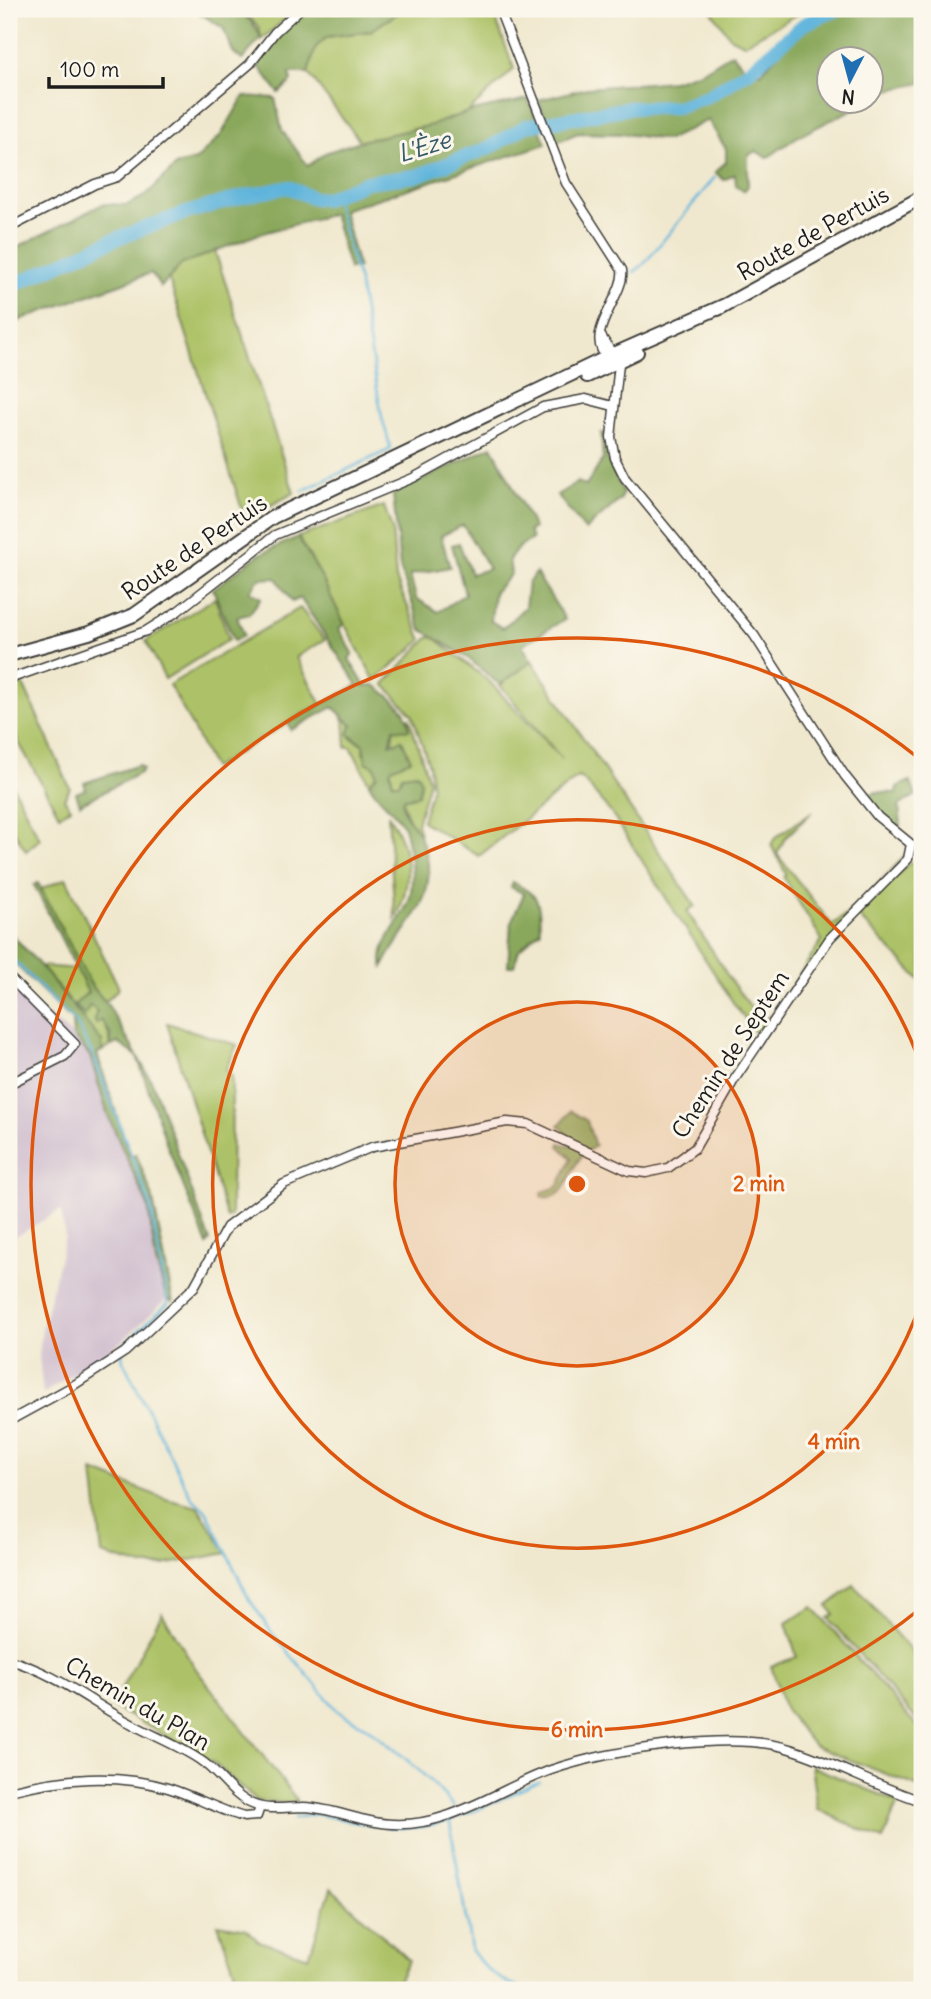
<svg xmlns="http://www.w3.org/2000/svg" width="931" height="1999" viewBox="0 0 931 1999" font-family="Delius,sans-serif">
<rect width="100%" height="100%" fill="#fbf7ec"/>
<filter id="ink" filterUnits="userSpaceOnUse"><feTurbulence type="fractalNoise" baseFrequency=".0143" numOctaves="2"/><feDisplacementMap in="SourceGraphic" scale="14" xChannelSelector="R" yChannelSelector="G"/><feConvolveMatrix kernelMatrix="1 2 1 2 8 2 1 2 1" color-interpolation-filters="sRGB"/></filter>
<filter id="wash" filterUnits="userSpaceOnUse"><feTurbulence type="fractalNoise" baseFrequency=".00686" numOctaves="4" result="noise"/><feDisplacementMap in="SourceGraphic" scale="28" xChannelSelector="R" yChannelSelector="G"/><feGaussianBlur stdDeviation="1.57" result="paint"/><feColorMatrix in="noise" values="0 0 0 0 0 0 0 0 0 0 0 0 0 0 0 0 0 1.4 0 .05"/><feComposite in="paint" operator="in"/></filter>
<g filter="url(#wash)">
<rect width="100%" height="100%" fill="#f0e8ce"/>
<path fill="#cfbdce" d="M9 986 81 1042 90 1056 108 1116 148 1206 156 1262 167 1299 122 1341 43 1394 39 1356 42 1329 65 1237 61 1210 9 1240Z"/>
<g fill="#adc267" stroke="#646f42" stroke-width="2">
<path d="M241 9H297L262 39 258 26Z"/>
<path d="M405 9H492L514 69 468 112 432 125 360 141 308 73 316 47 327 37 370 31Z"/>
<path d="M710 9H807L744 44 731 38Z"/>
<path d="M215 251 294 493 245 519 168 276 182 264Z"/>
<path d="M384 506 392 529 396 579 422 640 375 681 298 537Z"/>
<path d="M215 598 229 639 165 679 146 641Z"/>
<path d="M300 608 325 640 296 657 321 703 213 768C198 740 186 712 169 685Z"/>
<path d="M431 635 490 682 562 759 500 685 532 661 695 906 687 911 731 981 761 1020 773 1015 822 940 784 878 786 874 771 845 775 838 813 811 785 838 777 854 832 925 855 908 906 855 847 919 760 1035H757L734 1004 612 814 583 779 578 777 479 856 422 821 432 787 429 765 412 714 384 684Z"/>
<path d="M22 682 70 788 64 799 71 808 59 815 9 725V685Z"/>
<path d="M340 714 352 726 351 738 363 744V753L375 767 377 775 369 783 351 747H346L344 720Z"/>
<path d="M409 717 429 781 417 823 420 834C404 817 404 804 399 783L393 784 390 771C395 759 390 743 394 729L410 721Z"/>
<path d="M9 779 40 839 26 851 9 823Z"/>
<path d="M388 814C410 850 414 880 395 919Z"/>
<path d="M910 862 922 867V982L858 916Z"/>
<path d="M66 878 119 988 105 1002 91 985 41 889Z"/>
<path d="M41 966 77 969 88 993 75 1006 85 1014 89 1004C103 1015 108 1030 111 1046L102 1051V1042Z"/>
<path d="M167 1023 237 1045 225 1071 232 1076 231 1216 227 1218Z"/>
<path d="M93 1471 166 1499 198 1507 227 1553 158 1566H142L102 1554Z"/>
<path d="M854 1585 922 1664V1726L828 1618 834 1614 828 1606Z"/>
<path d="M813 1607 922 1732V1788L814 1746 785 1710 771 1666 797 1657 786 1623Z"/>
<path d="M162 1613 196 1669 297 1800 289 1803 257 1801 215 1764 112 1706Z"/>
<path d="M811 1766 898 1802 883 1840 817 1809Z"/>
<path d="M331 1888 409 1960 393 1990H241L218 1924 247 1929 258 1941 309 1957Z"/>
</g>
<g fill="#8aa85c" stroke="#53623c" stroke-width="2" fill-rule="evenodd">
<path d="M193 9C224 9 248 5 261 38L242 60 233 52 223 28Z"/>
<path d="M304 9H404L370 31 327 37 316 47 308 73H290L292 81 279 93 256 63 291 18Z"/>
<path d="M838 9H922V83L889 90 872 99V60H830V102H867L797 137 767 158 756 151 748 155V186L744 191 736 185 735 174 724 180 715 172 726 162V149L708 120 668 140 624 134 578 133 554 143 539 100 587 88 673 81 703 71 732 53 743 66 761 73 793 36 840 13Z"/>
<path d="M244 96 275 98 282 130 308 166 325 153 360 141 432 125 468 112 528 99 546 144 343 210 358 268 349 269 333 214 259 234 182 264 161 287 151 273 22 319 9 329V251L103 204 127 205 145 196 177 165 196 160 221 135Z"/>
<path d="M601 433H605L608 460 623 492 621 499 585 530 557 495 578 482 586 486 603 459Z"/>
<path d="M492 446 534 528 529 531 532 539 519 547 509 559 511 574 494 593 491 621 503 628 525 607 528 583 536 573 565 619 522 645 532 661 500 685 468 658 421 629 400 568 393 494ZM463 525 489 569 471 574 459 543 452 545 465 594 438 612 416 598 410 575 450 567 441 536Z"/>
<path d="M298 537 320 574 344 623 339 629 353 653 349 659 365 686 375 685C391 698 410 709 409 730L394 729 390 744 402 740 411 760 393 767 390 771 393 783H399L402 775 417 773 421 782 418 795 403 799C400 816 415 823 420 837 426 850 430 866 428 880 425 913 396 937 383 967 376 944 404 919 410 897 415 876 410 852 405 831 400 813 377 801 369 783L377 775 375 767 366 762 363 744 348 734 352 725 333 707 291 730 288 723 358 685 300 598 292 602 276 578 259 579 250 591 261 598 249 614 237 617 244 635 234 641 213 589 258 555Z"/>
<path d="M139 765 143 769 140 773 80 804 76 793 86 789 84 783Z"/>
<path d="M910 781 916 795 899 806 901 825 896 829 865 797 876 792 896 793 897 787Z"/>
<path d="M513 882C541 898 539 899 540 931L519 950 514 966H508L511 922 524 894 511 887Z"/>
<path d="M38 883 91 985 108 1005 152 1082 210 1241 207 1245 167 1145 137 1056 118 1043 111 1046 110 1033 101 1020 96 1024 94 1020 97 1011 90 1005 85 1015 74 1005 88 992 34 885Z"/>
<path d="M9 931 44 970 102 1042V1051L97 1054 130 1156 136 1154 152 1195 173 1302 167 1299 156 1262 148 1206 108 1116 90 1056 73 1036 72 1020 9 958Z"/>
<path d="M571 1111 587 1121 595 1146C590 1149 585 1153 581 1157 569 1170 566 1205 541 1196L542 1192 558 1187 572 1158 559 1146 560 1143 569 1146 571 1140 559 1125Z"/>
</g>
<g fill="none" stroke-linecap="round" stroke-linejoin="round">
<g stroke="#5eb4db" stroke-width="2.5">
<path d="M634 272 644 264 715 177"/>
<path d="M302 491 391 449 382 418 359 282 334 196"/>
<path d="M9 956 77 1024 95 1060 150 1204 168 1304 121 1347 123 1361 191 1497 207 1512 249 1599 273 1634 337 1710C347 1719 359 1721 369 1729 398 1752 431 1778 454 1807"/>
<path d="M294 1818 316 1814 374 1826"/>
<path d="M450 1823 471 1949C486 1973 502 1982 529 1990"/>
<path d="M387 1827C444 1834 489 1802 539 1782"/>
</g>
<path stroke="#5eb4db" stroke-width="14" d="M9 287 113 240 183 214 241 197 288 187 313 198 325 199 367 182 416 176 491 147 526 126 629 108 677 107 710 95 750 70 804 24 839 9"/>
</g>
</g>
<g filter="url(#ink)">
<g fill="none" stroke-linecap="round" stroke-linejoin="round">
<g stroke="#3c3b37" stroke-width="11">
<g id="minor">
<path d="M499 9 566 183 622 270C626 295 580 336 609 359"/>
<path d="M9 228 95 184 117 177 250 64 275 32 300 9"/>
<path d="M9 679 146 631 178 611 275 535 413 478 543 407 586 399 613 406"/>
<path d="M9 977 75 1044 65 1056 9 1084"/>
<path d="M9 1421 71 1387 125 1352 194 1287 227 1227 284 1184 372 1147 507 1122 528 1124 629 1171 646 1173 668 1168 695 1148 734 1080 830 938 908 859 911 844 878 817 845 776 754 635 625 478 615 458 611 437 619 364 601 336"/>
<path d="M9 1660C54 1672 89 1701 130 1723 153 1736 178 1745 200 1760 219 1772 232 1796 252 1804 268 1811 287 1807 304 1807 334 1808 362 1823 392 1824 451 1827 498 1789 551 1770 608 1750 732 1730 790 1749 835 1763 877 1787 922 1801"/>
<path d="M9 1791C62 1778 115 1773 168 1788 194 1796 218 1810 244 1817L257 1816 260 1807"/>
</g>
</g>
<g stroke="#3c3b37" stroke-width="16">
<g id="secondary">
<path d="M718 309 922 197"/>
<path d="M587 376 637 352"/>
<path d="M9 655 89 633 134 615 273 517 614 354 723 306"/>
</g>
</g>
<use href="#minor" stroke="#fff" stroke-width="8"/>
<use href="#secondary" stroke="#fff" stroke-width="12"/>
</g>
</g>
<circle cx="577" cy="1184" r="182" fill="#de560d" fill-opacity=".12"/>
<g fill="none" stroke="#de560d" stroke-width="3.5">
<circle cx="577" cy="1184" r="182"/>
<path d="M922 1299A364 364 0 1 1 922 1069"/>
<path d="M921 1608A546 546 0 1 1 921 760"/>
</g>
<g text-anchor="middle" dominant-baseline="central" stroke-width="6" stroke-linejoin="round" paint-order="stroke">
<g font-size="23" fill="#1c1c1c" stroke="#fbf7ec">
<text transform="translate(813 233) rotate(-29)">Route de Pertuis</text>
<text transform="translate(194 547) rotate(-34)">Route de Pertuis</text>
<text transform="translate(730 1054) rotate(-57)">Chemin de Septem</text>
<text transform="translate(138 1703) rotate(30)">Chemin du Plan</text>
</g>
<g font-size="24" font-style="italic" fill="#365968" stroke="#fbf7ec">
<text transform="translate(424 146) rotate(-17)">L'Èze</text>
</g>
</g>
<circle cx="577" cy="1184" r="10" fill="#de560d" stroke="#fbf7ec" stroke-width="3.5"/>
<g font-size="21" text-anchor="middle" font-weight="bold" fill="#de560d" stroke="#fbf7ec" stroke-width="6" stroke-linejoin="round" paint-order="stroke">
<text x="759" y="1191">2 min</text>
<text x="834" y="1449">4 min</text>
<text x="577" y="1737">6 min</text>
</g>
<rect width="931" height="1999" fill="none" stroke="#fbf7ec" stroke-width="35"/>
<g transform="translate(850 80) rotate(186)"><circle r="33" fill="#fbf7ec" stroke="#a29f99" stroke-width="2"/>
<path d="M0-5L12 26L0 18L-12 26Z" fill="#1f6fb2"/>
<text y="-10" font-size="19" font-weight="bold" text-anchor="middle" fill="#1c1c1c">N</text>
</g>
<path d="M49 77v10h114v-10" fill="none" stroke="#1c1c1c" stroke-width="3.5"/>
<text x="60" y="77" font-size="21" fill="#1c1c1c" stroke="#fbf7ec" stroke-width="5" paint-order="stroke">100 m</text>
</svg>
